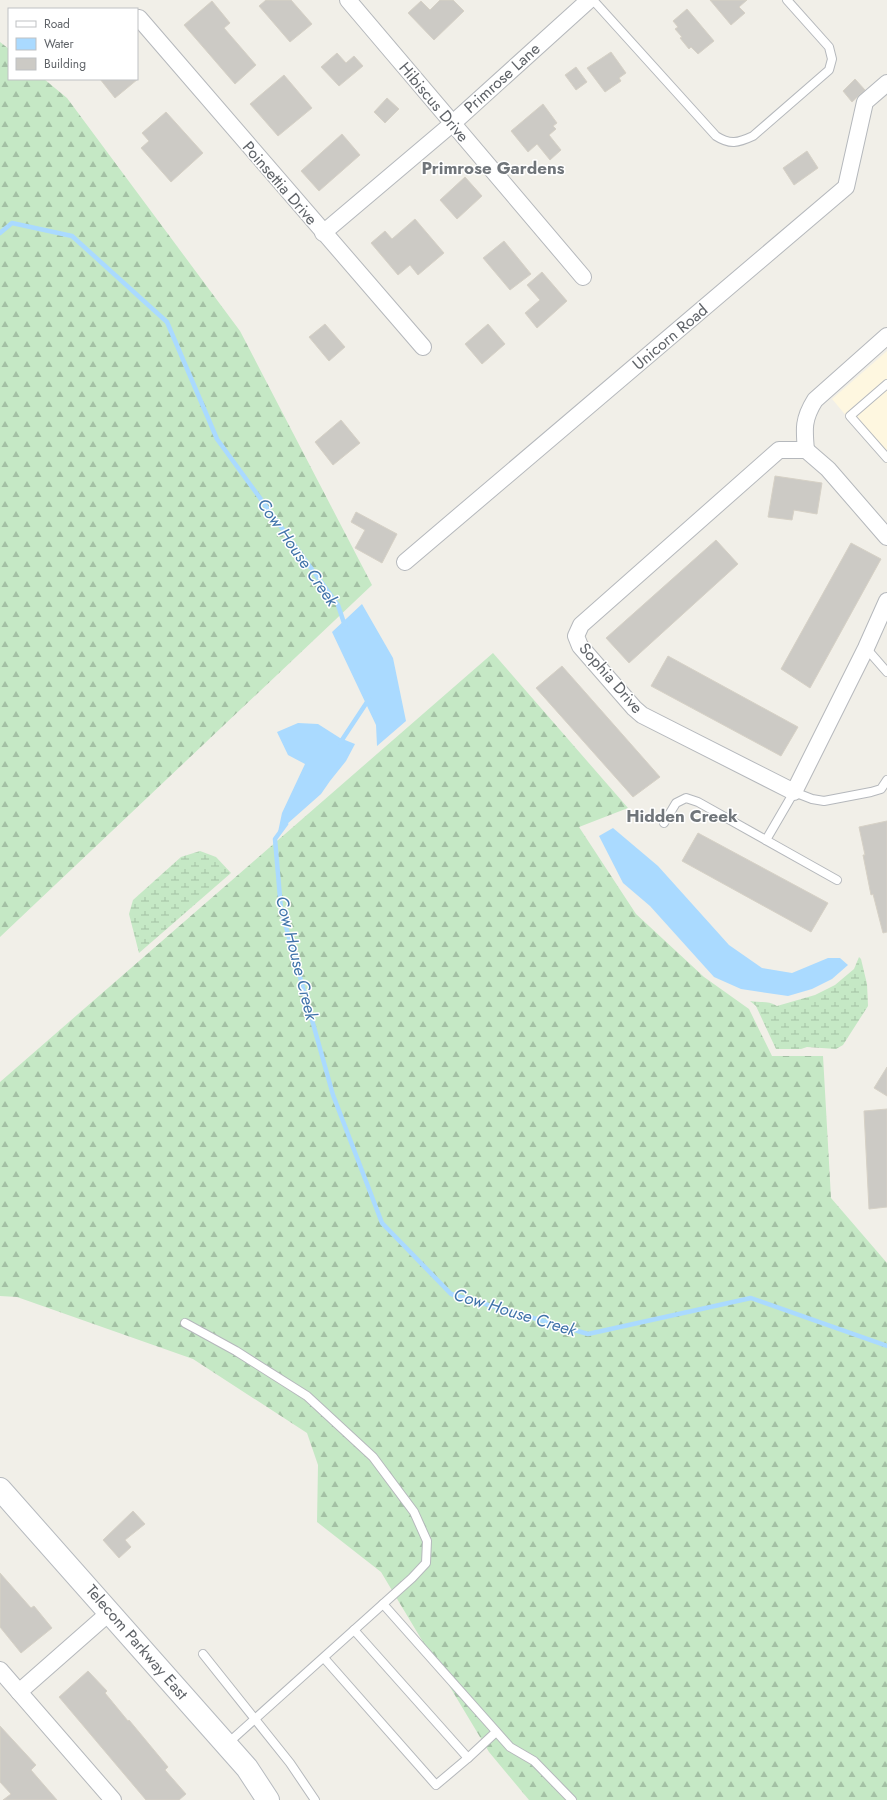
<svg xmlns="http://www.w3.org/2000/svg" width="887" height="1800" viewBox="0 0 887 1800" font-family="Jost,sans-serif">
<defs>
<pattern id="forest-firs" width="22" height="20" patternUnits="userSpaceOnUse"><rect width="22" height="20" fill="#c5e8c5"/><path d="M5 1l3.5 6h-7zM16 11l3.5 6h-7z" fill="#a3c0a4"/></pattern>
<pattern id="wetland-marsh" width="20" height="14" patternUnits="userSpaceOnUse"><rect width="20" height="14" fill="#c5e8c5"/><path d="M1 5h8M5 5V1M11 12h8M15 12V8" fill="none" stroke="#a3c0a4"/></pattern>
</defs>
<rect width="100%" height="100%" fill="#f1efe8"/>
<path fill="#fef7e0" d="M887 351V464L832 399Z"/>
<g fill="url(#forest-firs)">
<path d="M0 42 9 49V79H44L67 98 240 331 372 585 0 937Z"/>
<path d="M493 653 628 808 579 827 636 914 704 977 749 1009 772 1056H823L831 1198 887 1263V1800H529L489 1752 381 1572 317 1522 318 1465 307 1433 193 1359 17 1297 0 1296V1082Z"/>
</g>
<g fill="url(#wetland-marsh)">
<path d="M200 851 216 857 231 873 139 953 129 914 133 900 181 857Z"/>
<path d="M859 957 861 959 867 984 868 1006 843 1045 836 1049 807 1047 801 1049H776L756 1006 750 1001C760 1003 768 1000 777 1006L815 995 835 985 854 969Z"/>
</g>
<g fill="#aadaff">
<path d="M362 604 393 658 406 721 377 746 376 725 332 632Z"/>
<path d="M298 723 318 724 340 738 355 744 346 761 330 781 321 794 278 832 282 813 305 764 288 755 277 732Z"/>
<path d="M613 828 658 866 729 945 762 968 792 973 828 958H840L848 965 832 979 812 989 788 996 741 989 714 977 650 906 623 883 599 836Z"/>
</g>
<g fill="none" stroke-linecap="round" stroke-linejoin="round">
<g stroke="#aadaff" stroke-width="4.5">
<path d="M0 233 12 223 72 236 167 322 217 439 338 605 345 626"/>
<path d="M340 743 369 699"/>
<path d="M286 824 275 839 281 909 333 1095 382 1223 451 1294 588 1334 751 1298 887 1346"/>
</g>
</g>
<g fill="#cccac5" stroke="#d6d1c6">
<path d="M266 0H291L312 24 290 42 259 6Z"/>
<path d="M440 0H453L464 11 434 40 408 13 421 1 430 10Z"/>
<path d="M710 0H747L739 7 745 13 731 25Z"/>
<path d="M212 1 230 23 224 28 256 65 235 84 184 25Z"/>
<path d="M687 9 714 41 698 54 691 47 689 49 680 38 682 37 675 29 678 27 673 21Z"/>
<path d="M611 52 626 73 619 78 621 81 605 92 587 68Z"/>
<path d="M337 53 346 63 354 56 363 66 339 86 321 67Z"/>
<path d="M576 67 587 82 576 90 565 75Z"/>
<path d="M284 75 312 108 278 136 250 104Z"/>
<path d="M100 79H138L115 98Z"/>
<path d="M855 79 865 90 852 102 843 91Z"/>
<path d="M387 98 399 109 385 123 374 112Z"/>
<path d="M543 104 557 123 553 126 556 129 549 135 561 150 550 160 537 144 528 152 511 131Z"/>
<path d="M166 112 203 153 171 182 141 148 149 141 142 133Z"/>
<path d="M342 134 360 155 319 191 301 171Z"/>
<path d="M807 151 818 168 794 185 783 168Z"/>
<path d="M465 177 482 196 457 219 440 200Z"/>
<path d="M415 219 444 253 418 275 410 265 398 275 371 243 385 231 392 239Z"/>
<path d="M504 241 531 274 510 290 483 258Z"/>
<path d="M542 272 567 301 537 328 525 313 540 300 527 285Z"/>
<path d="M325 324 345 347 329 361 309 337Z"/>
<path d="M488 324 505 344 482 364 465 344Z"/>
<path d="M341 420 360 443 333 465 315 442Z"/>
<path d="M775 476 822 483 817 514 794 510 792 520 768 517Z"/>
<path d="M356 512 397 534 382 563 355 548 365 530 351 522Z"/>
<path d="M716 540 738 564 629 663 606 638Z"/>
<path d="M851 543 881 559 810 688 781 669Z"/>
<path d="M668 656 798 727 781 756 651 686Z"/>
<path d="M562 666 660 777 633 797 536 688Z"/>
<path d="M887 821V932L883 933 873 894 871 895 863 855H865L859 827Z"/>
<path d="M698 833 828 903 811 932 682 861Z"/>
<path d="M887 1067V1096L874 1088Z"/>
<path d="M887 1109V1207L869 1209 864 1111Z"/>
<path d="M133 1511 145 1524 125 1540 131 1547 119 1558 103 1540Z"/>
<path d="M0 1573 31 1608 34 1606 52 1628 21 1653 0 1627Z"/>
<path d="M88 1671 107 1691 105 1693 128 1721 129 1720 168 1767 165 1770 186 1794 179 1800H146L59 1697Z"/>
<path d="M0 1726 36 1765 31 1770 57 1800H3L11 1794 0 1782Z"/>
</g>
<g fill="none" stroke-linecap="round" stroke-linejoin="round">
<g stroke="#b5b8bc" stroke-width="10">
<g id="lane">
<path d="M593 0 716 136C730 145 738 143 753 136L829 70 832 59 829 47 787 0"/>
<path d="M887 384 850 416 887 458"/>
<path d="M866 648 887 672"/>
<path d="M664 823 676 803 686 798 698 802 837 880"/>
<path d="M766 840 794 792 812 799 824 801 871 792 881 789 887 780"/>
<path d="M185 1323 236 1351 307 1396 373 1457 414 1512 427 1541 426 1563 412 1578 227 1744"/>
<path d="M383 1604 510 1747 534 1761 572 1800"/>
<path d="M203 1654 290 1763 315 1800"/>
<path d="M324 1658 436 1785 468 1758 354 1630"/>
<path d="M468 1758 496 1732"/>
</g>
</g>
<g stroke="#b5b8bc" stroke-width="18">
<g id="street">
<path d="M348 0 583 277"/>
<path d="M139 18 423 347"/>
<path d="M323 233 453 123 589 0"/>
<path d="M806 450C804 429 803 419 815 400L887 336"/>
<path d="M887 537 828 469 806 450H779L581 625 576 636 580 646 634 708 642 715 794 792 866 648 887 601"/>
<path d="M405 562 846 187 865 102 887 83"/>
<path d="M0 1670 113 1800"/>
<path d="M19 1692 110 1612"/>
</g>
</g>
<g stroke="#b6babf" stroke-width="24">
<path id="secondary" d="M0 1489 247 1768 268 1800"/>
</g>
<use href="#lane" stroke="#fff" stroke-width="8"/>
<use href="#street" stroke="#fff" stroke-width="16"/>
<use href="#secondary" stroke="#fff" stroke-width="22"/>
</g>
<g text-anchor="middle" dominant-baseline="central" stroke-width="3" stroke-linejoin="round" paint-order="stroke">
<g font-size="16" fill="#5f6368" stroke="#fff">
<text transform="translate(502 78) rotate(-42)">Primrose Lane</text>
<text transform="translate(434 102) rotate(50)">Hibiscus Drive</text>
<text transform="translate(280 183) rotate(49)">Poinsettia Drive</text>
<text transform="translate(670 337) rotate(-40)">Unicorn Road</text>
<text transform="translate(611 678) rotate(49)">Sophia Drive</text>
<text transform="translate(137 1642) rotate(49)">Telecom Parkway East</text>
</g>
<g font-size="17" font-weight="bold" fill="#70757a" stroke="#fff">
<text x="493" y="168">Primrose Gardens</text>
<text x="682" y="816">Hidden Creek</text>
</g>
<g font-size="17" font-style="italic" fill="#4174aa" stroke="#fff">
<text transform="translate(298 552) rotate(55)">Cow House Creek</text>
<text transform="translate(297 958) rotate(76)">Cow House Creek</text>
<text transform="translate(515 1312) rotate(17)">Cow House Creek</text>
</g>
</g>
<rect x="8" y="8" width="130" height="72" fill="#ffffff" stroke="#bfc1c3"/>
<rect x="16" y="21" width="20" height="6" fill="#ffffff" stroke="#bfc1c3"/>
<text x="44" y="28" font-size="12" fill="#5f6368">Road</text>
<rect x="16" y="38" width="20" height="12" fill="#aadaff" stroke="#bfc1c3"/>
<text x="44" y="48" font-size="12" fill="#5f6368">Water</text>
<rect x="16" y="58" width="20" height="12" fill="#cccac5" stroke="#bfc1c3"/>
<text x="44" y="68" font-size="12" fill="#5f6368">Building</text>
</svg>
